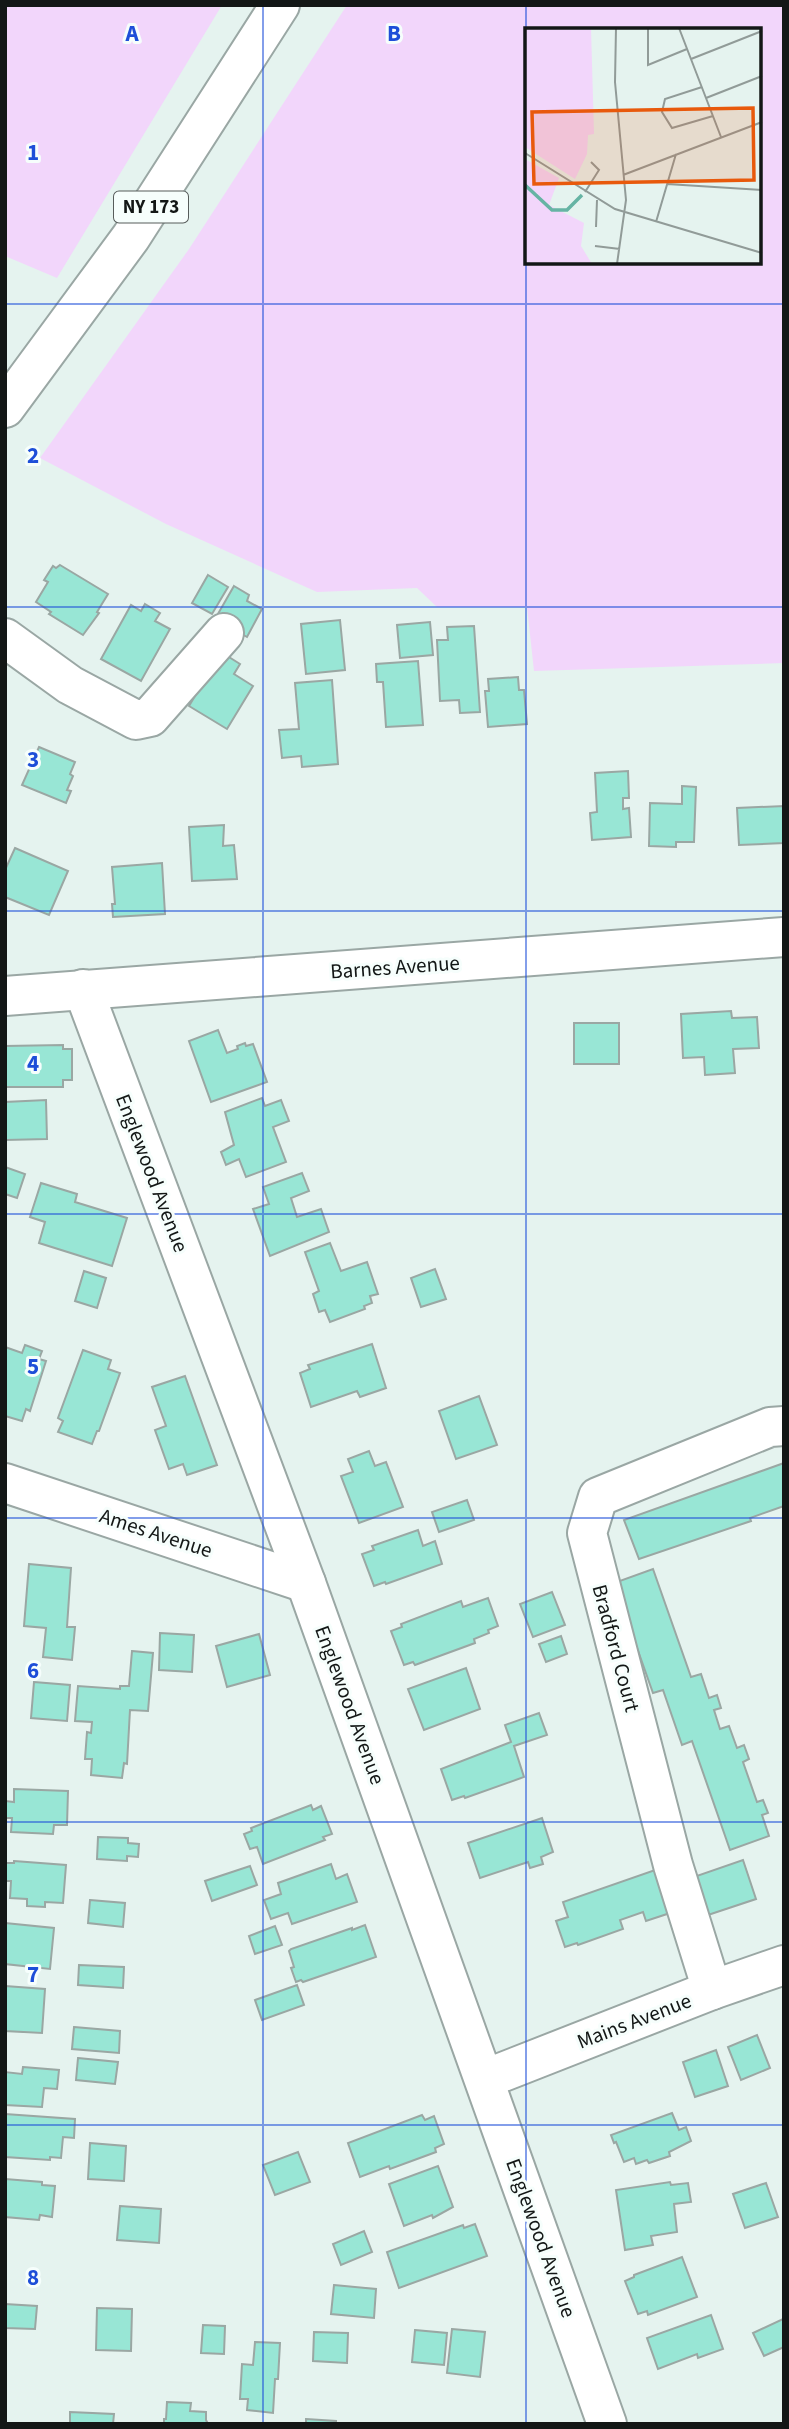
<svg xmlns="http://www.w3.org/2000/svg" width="789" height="2429" viewBox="0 0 789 2429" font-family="'Source Sans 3',sans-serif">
<rect width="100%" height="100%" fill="#e5f3ef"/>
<g fill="#f2d6fb" fill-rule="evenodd">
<path d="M5 5H222L57 278 5 256Z"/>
<path d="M347 5H784V663L534 671 527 607H437L417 588 317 592 166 524 40 458 189 249ZM526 30H759V262H526Z"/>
</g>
<g fill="#98e6d5" stroke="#9aa7a3" stroke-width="2">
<path d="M60 565 108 594 97 612 99 613 83 635 49 614 51 612 36 602 48 582 44 580 53 566 56 568Z"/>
<path d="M208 575 228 587 212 614 192 603Z"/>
<path d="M234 586 249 595 247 601 262 609 247 637 215 619Z"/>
<path d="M145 604 160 613 155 621 170 629 141 681 101 659 131 605 141 611Z"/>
<path d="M340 620 345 670 306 674 301 624Z"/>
<path d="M430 622 433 655 400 658 397 625Z"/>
<path d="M474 626 480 712 460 713 459 700 440 701 437 640H448L447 627Z"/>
<path d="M221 652 240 664 234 674 253 686 227 729 189 706Z"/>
<path d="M418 661 423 725 386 727 383 682H377L376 664Z"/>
<path d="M518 677 519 690H524L527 724 488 727 485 691H489L488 679Z"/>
<path d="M332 680 338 764 302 767 301 756 282 758 279 730 299 729 295 683Z"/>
<path d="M39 747 75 762 70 774 73 776 67 790 71 791 66 803 22 785Z"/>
<path d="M628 771 629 798H623V809L629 808 631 837 592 840 590 813 597 812 595 773Z"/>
<path d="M682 786 696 787 694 842H676V847L649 846 650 803 682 804Z"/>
<path d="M784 806V843L739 845 737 808Z"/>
<path d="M224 825 223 846 234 845 237 879 192 881 189 827Z"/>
<path d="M15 848 68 871 49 915 5 897V870Z"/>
<path d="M162 863 165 914 113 917 112 904H115L112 867Z"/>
<path d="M731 1011 732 1018 757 1017 759 1048 733 1049 735 1073 705 1075 704 1057 683 1058 681 1014Z"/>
<rect x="574" y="1023" width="45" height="41"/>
<path d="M218 1030 227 1053 238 1049 237 1046 245 1043 246 1046 253 1044 267 1082 211 1102 189 1041Z"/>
<path d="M63 1045V1049H72V1080H63V1087H5V1046Z"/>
<path d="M262 1098 265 1106 281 1100 289 1121 273 1127 286 1162 246 1177 239 1159 226 1165 221 1152 234 1145 225 1112Z"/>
<path d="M46 1100 47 1139 6 1140 5 1102Z"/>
<path d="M5 1167 25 1174 17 1198 5 1194Z"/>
<path d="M302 1173 309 1191 291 1198 297 1217 321 1209 329 1232 270 1256 253 1209 269 1204 263 1187Z"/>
<path d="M41 1183 77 1194 75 1202 127 1218 112 1266 39 1243 45 1222 30 1217Z"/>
<path d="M330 1243 341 1271 367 1262 378 1294 370 1296 372 1303 364 1306 365 1309 330 1322 325 1310 319 1312 313 1294 319 1291 305 1252Z"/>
<path d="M435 1269 446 1299 421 1307 411 1278Z"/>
<path d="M84 1271 106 1278 97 1308 75 1301Z"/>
<path d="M372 1344 386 1388 360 1397 357 1391 311 1407 300 1373 310 1369 308 1365Z"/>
<path d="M25 1345 42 1351 39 1359 46 1361 30 1411 26 1409 22 1421 5 1416V1347L22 1353Z"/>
<path d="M83 1350 111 1360 108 1369 120 1373 99 1431H97L92 1444 58 1432 63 1421 58 1418Z"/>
<path d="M185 1376 217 1465 187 1475 183 1464 169 1469 155 1430 166 1426 152 1387Z"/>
<path d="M479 1396 497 1445 456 1459 439 1411Z"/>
<path d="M369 1451 375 1466 386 1462 403 1507 359 1523 341 1476 353 1472 348 1459Z"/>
<path d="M784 1463V1506L750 1518 751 1521 639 1559 624 1520Z"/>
<path d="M467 1500 474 1520 439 1532 432 1512Z"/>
<path d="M418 1530 423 1546 435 1541 442 1564 386 1584 385 1582 374 1586 362 1554 374 1550 372 1546Z"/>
<path d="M29 1564 71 1568 67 1627H75L72 1660 43 1657 46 1628 24 1626Z"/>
<path d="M653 1569 691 1677 701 1674 709 1698 717 1695 721 1708 714 1710 720 1729 729 1726 737 1748 744 1745 749 1759 743 1762 757 1802 763 1800 768 1813 762 1815 769 1836 730 1850 692 1741 682 1745 663 1690 653 1693 614 1583Z"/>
<path d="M552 1592 565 1625 533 1637 520 1604Z"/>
<path d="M488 1598 498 1626 488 1630 489 1633 474 1639 475 1643 415 1665 413 1662 404 1665 391 1631 402 1627 401 1624 461 1601 463 1607Z"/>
<path d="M160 1633 194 1635 192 1672 159 1670Z"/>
<path d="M259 1634 270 1675 227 1687 216 1646Z"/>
<path d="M561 1636 567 1654 546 1662 539 1644Z"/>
<path d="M132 1651 153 1653 148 1711 130 1710 127 1764 124 1763 122 1778 91 1775 92 1759H85L87 1732 91 1733 92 1722 75 1721 78 1686 120 1689V1686H129Z"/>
<path d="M466 1668 480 1709 424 1730 408 1689Z"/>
<path d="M34 1682 70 1685 67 1721 31 1718Z"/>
<path d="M539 1713 547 1735 514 1746 524 1777 465 1798 464 1796 452 1800 441 1769 511 1742 505 1725Z"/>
<path d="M14 1789 68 1791 67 1825H54L53 1834 11 1832 12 1818H5L6 1801 14 1802Z"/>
<path d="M311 1805 313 1810 321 1806 332 1834 323 1837 325 1840 263 1864 257 1847 250 1849 244 1834 252 1831 251 1828Z"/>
<path d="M542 1818 553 1852 541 1857 543 1864 530 1868 528 1862 480 1878 468 1843Z"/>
<path d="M98 1837 128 1838V1843L139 1844 138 1857 127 1856V1861L97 1859Z"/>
<path d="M743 1860 756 1899 699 1918 685 1880Z"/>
<path d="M14 1861 66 1865 63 1903 45 1902V1907L27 1906V1899L10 1898 11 1881H5V1863H14Z"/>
<path d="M331 1864 336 1879 347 1874 357 1902 292 1924 288 1913 271 1919 264 1900 281 1894 278 1883Z"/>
<path d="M250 1866 257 1885 212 1901 205 1881Z"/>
<path d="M658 1869 673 1912 646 1921 643 1912 620 1920 623 1929 578 1945 577 1943 565 1947 556 1921 568 1917 563 1902Z"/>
<path d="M90 1900 125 1903 123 1927 88 1923Z"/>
<path d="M5 1923 54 1928 50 1969 5 1964Z"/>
<path d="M365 1925 376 1957 303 1982 301 1980 296 1982 291 1968 294 1967 289 1951 291 1949 352 1928V1930Z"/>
<path d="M275 1926 282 1945 255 1954 249 1936Z"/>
<path d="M79 1965 124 1967 123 1988 78 1985Z"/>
<path d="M297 1985 304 2005 262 2020 255 2000Z"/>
<path d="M5 1986 45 1989 42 2033 5 2031Z"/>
<path d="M74 2027 120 2031 119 2053 72 2049Z"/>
<path d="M757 2035 770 2068 741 2080 728 2047Z"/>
<path d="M716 2050 728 2086 695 2097 683 2062Z"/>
<path d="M78 2058 118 2062 115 2084 76 2080Z"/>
<path d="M23 2067 59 2070 57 2089 44 2088 42 2107 5 2105V2072L22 2074Z"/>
<path d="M672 2113 679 2130 686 2127 691 2141 669 2152 670 2156 649 2163 647 2160 636 2164 634 2158 624 2162 616 2142 614 2143 611 2135Z"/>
<path d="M5 2114 75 2119 74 2138 63 2137 61 2158 50 2157V2160L5 2157Z"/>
<path d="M422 2115 425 2120 434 2116 444 2144 435 2148 436 2152 390 2169 389 2166 360 2177 348 2143Z"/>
<path d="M90 2143 126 2146 124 2181 88 2179Z"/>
<path d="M298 2152 310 2182 275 2195 263 2165Z"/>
<path d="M438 2166 453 2207 433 2218 432 2215 404 2226 389 2184Z"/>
<path d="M5 2179 42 2182V2185L55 2186 52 2217 40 2215 39 2220 5 2217Z"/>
<path d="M670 2182 671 2185 688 2183 691 2202 674 2204 677 2232 651 2236 653 2245 625 2250 616 2190Z"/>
<path d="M766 2183 778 2217 745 2228 733 2194Z"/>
<path d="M120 2206 161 2209 159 2243 117 2240Z"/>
<path d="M475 2224 487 2256 399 2288 387 2252 463 2225 464 2228Z"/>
<path d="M364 2231 372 2252 341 2265 333 2244Z"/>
<path d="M682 2257 697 2297 648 2315 647 2311 638 2314 625 2281 634 2277V2275Z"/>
<path d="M334 2285 376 2289 374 2318 331 2314Z"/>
<path d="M5 2304 37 2306 35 2329 5 2328Z"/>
<path d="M97 2308 132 2309 131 2351 96 2350Z"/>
<path d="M711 2315 723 2349 698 2358 697 2354 658 2369 647 2338Z"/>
<path d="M783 2319 784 2347 764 2356 753 2333Z"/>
<path d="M203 2325 225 2326 224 2354 201 2353Z"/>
<path d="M452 2329 485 2332 480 2377 447 2373Z"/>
<path d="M415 2330 447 2333 444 2365 412 2362Z"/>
<path d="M314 2332 348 2333 347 2363 313 2361Z"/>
<path d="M255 2342 280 2343 278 2379H275L273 2413 247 2410 248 2399H240L242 2364 253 2365Z"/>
<path d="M167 2402 191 2403 190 2411 206 2412V2420L208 2424H164V2419H166Z"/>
<path d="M70 2412 114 2414 113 2424H70Z"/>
<path d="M306 2419 336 2421V2424H306Z"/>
</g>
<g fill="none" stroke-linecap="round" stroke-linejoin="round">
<g stroke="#9aa7a4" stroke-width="42">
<g id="minor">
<path d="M5 638 70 685 136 720 150 717 224 633"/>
<path d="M83 989 306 1583 607 2424"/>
<path d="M5 996 784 937"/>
<path d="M5 1483 306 1583"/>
<path d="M712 1990 673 1865 587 1533 598 1497 770 1427 784 1426"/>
<path d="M485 2079 712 1990 784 1965"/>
</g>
</g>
<g stroke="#9aa7a4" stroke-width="42">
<path id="major" d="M5 408 131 237 280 5"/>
</g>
<use href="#minor" stroke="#fff" stroke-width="38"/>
<use href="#major" stroke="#fff" stroke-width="38"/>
</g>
<path fill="none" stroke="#1d4ed8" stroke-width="2" stroke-opacity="0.55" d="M263 5V2424M526 5V2424M5 304H784M5 607H784M5 911H784M5 1214H784M5 1518H784M5 1822H784M5 2125H784"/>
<g text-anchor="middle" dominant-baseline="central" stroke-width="6" stroke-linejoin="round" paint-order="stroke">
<rect fill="#f6fefc" stroke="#575c5b" stroke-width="2" x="114" y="191.5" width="74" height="31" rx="5"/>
<g font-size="19" font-weight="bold" fill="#131716">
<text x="151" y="207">NY 173</text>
</g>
<g font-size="21" fill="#131716" stroke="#f6fefc">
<text transform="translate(395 967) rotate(-4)">Barnes Avenue</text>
<text transform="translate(152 1173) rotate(69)">Englewood Avenue</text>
<text transform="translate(156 1533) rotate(18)">Ames Avenue</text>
<text transform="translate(616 1648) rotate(75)">Bradford Court</text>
<text transform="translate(350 1705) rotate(70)">Englewood Avenue</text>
<text transform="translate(634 2021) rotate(-21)">Mains Avenue</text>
<text transform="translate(541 2238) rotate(70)">Englewood Avenue</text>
</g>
</g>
<g transform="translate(525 28)">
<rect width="236" height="236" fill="#e5f3ef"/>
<path d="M0 0H66L69 106 63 107 62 126 50 151 0 119ZM0 131 34 150 24 177 59 195 56 218 67 236H0Z" fill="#f2d6fb"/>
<path fill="none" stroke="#66b4a4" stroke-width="3.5" d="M0 157 27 182H42L57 167"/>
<path fill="none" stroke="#919b98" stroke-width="2" d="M91 0 90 54 101 172 92 236M123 0V37L162 21M154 0 196 109M166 31 237 3M177 59 140 71 137 84 147 100 188 88M181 70 237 48M0 125 90 181 237 225M98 147 237 94M142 156 237 162M60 164 74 142 66 134M131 194 151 126M71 199 72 172M70 218 95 221"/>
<path fill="#e8590c" fill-opacity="0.15" stroke="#e8590c" stroke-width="3.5" d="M228 80 229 152 9 156 7 84Z"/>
<rect width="236" height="236" fill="none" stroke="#131716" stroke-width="3.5"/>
</g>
<g font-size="23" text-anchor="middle" font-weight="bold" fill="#1d4ed8" stroke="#f6fefc" stroke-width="6" stroke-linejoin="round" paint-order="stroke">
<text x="132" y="41">A</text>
<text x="394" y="41">B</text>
<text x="33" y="160">1</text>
<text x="33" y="463">2</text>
<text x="33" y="767">3</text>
<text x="33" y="1071">4</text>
<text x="33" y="1374">5</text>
<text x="33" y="1678">6</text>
<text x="33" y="1982">7</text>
<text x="33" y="2285">8</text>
</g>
<rect width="789" height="2429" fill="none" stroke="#131716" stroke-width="14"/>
</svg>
